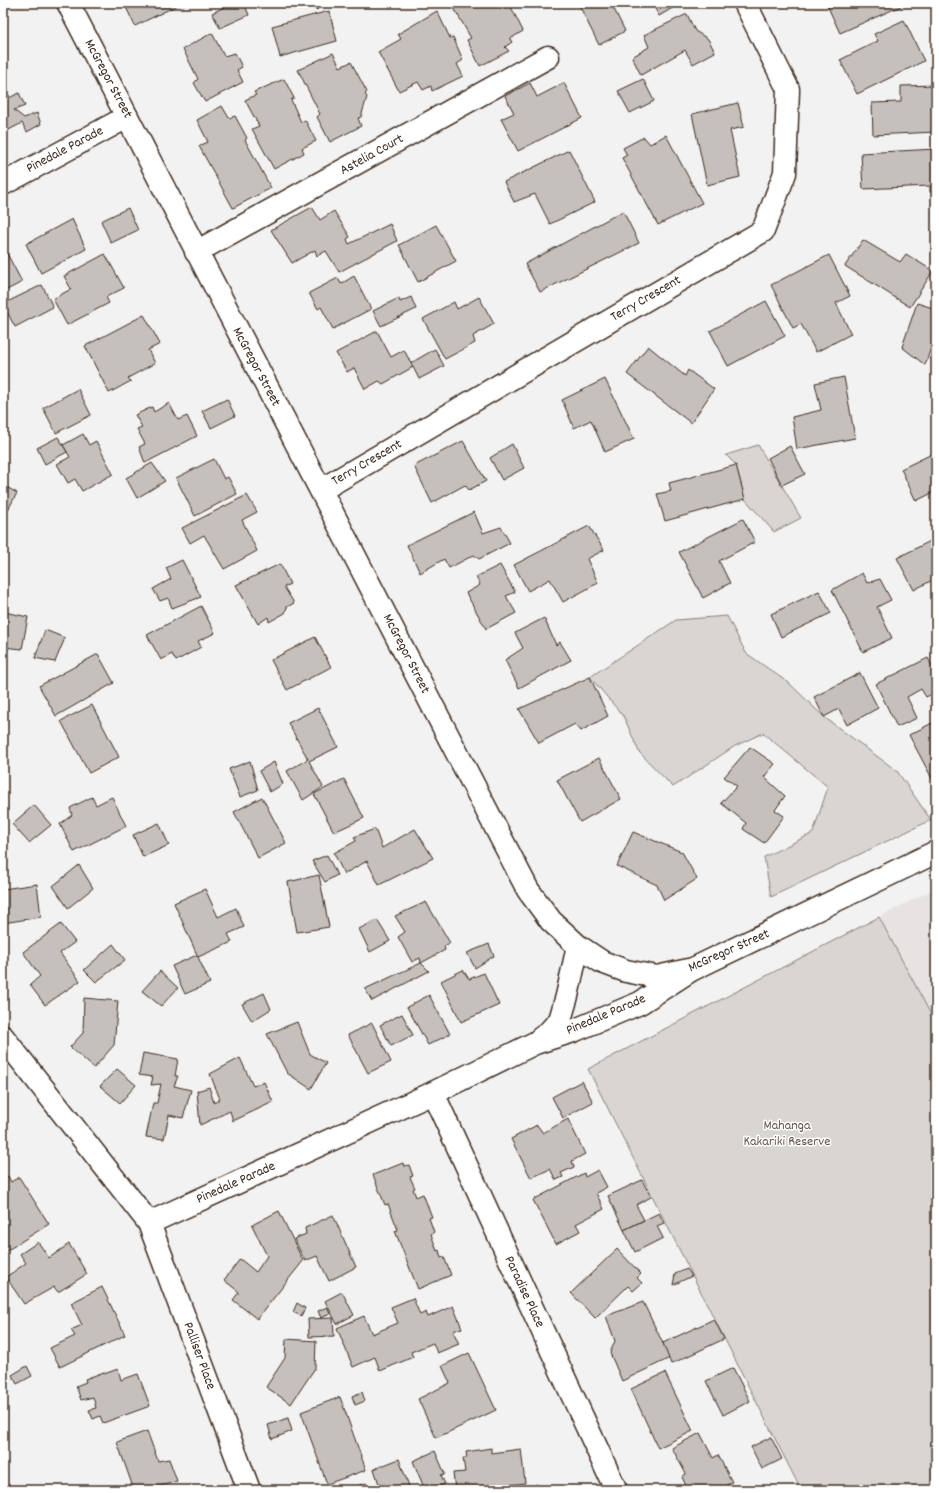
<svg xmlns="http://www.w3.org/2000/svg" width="939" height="1493" viewBox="0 0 939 1493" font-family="Dekko,sans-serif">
<rect width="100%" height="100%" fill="#f3f2f2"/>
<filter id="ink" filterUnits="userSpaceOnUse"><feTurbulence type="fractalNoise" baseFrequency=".025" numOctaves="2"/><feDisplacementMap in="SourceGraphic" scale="8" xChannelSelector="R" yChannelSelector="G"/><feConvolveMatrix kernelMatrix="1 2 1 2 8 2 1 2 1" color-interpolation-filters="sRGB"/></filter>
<g filter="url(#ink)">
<path fill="#e6e3e2" d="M936 888V1024L879 917Z"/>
<g fill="#d8d5d2" stroke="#8a8078">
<path d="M758 445 801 518 774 532 745 499 736 465 726 455Z"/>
<path d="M727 616 746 653 790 684 824 717 897 771 931 820 771 897 764 857 813 833 828 787 763 733 735 746 673 787 639 752 624 717 590 677 676 620Z"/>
<path d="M879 917 936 1024V1490H801L588 1069Z"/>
</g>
<g fill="#c6c0bd" stroke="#3b2a1e">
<path d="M124 3H182L135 26Z"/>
<path d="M233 3H244L249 15 220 28 212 13Z"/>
<path d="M308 3H322L317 10Z"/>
<path d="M451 3H509L523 31 510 39 512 42 505 47 509 51 480 66 467 40 471 38Z"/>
<path d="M544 3H555L547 8Z"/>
<path d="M578 3H611L625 31 599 45Z"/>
<path d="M652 3H681L659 16Z"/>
<path d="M826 3H900L901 6 840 33Z"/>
<path d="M329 11 337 41 280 57 272 26Z"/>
<path d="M437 11 450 38 453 37 463 60 457 64 463 76 432 91 431 86 423 90 418 82 399 91 378 52 401 39 398 34Z"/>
<path d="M687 14 695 31 708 39 715 52 693 64 685 50 641 75 632 57 649 47 644 35Z"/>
<path d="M904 20 924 61 857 94 840 60 878 41 874 34Z"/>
<path d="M212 33 224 56 235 53 242 67 237 70 243 82 205 102 194 83 198 79 183 49Z"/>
<path d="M333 53 340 67 351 62 367 92 365 94 367 97 361 117 358 118 361 126 330 142 317 117 320 114 298 70Z"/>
<path d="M284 79 294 98 291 100 301 122 305 120 316 141 302 148 304 153 274 169 252 129 259 126 245 100 256 95 254 92Z"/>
<path d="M643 79 654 101 630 113 618 91Z"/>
<path d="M530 83 537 97 564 83 582 118 518 151 501 119 514 113 505 96Z"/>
<path d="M936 85V132L873 135 872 103 901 102V86Z"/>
<path d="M19 93 25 106 14 110 24 118 37 113 41 124 27 132 22 123 3 133V98L9 95V98Z"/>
<path d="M738 103 744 127 730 130 740 177 707 185 692 114Z"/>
<path d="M222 106 229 118 235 116 247 138 245 140 271 188 233 208 199 146 208 142 197 120Z"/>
<path d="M666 135 702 203 658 225 622 158 627 155 623 148 644 137 650 144Z"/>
<path d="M936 149V192H930V186L863 189 861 153Z"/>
<path d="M569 150 595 202 550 224 535 194 514 202 504 182Z"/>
<path d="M312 207 320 220 334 211 350 237 347 239 349 244 390 224 397 241 339 272 326 251 317 256 315 250 292 263 271 230Z"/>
<path d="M128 208 138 230 111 243 101 221Z"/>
<path d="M623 211 639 243 540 292 525 264Z"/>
<path d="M72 219 86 249 41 273 26 244Z"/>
<path d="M436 225 456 261 418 282 399 245Z"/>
<path d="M863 240 900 262 906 254 933 271 910 307 845 266Z"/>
<path d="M3 246 22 282 3 292Z"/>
<path d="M105 254 124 288 106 297 109 303 67 325 53 299 71 289 64 276Z"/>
<path d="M829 255 850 296 836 303 851 334 816 352 801 324 793 328 771 285Z"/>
<path d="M354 276 371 309 333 329 321 307 318 309 309 293 338 278 341 284Z"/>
<path d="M42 285 53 307 15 327 3 304Z"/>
<path d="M411 297 416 309 381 326 373 311 399 298 400 302Z"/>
<path d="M479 297 494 324 473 336 475 343 445 359 423 319 454 302 457 309Z"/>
<path d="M766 301 785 336 728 366 710 331Z"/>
<path d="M917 303 936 309V334L925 365 902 347Z"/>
<path d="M144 315 160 344 148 350 155 363 128 378 131 381 109 393 85 346Z"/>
<path d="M377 331 391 357 404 350 413 367 383 384 379 381 365 389 354 368 347 372 336 353Z"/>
<path d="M648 346 685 376 688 370 714 389 691 423 627 374Z"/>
<path d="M435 349 444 366 419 379 411 363Z"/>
<path d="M844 377 855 438 797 449 792 417 821 410 815 383Z"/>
<path d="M605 379 634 439 605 452 591 420 574 428 562 400Z"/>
<path d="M78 389 91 415 56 433 43 408Z"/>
<path d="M227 399 235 416 211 428 202 411Z"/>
<path d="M169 403 178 420 187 416 197 436 145 463 139 447 145 444 137 429 142 427 135 415 152 407 154 412Z"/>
<path d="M83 434 89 445 96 441 113 474 82 491 75 479 68 483 57 464 70 457 63 445Z"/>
<path d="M58 437 67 452 45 464 37 448Z"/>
<path d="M463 441 486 481 469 490 465 485 432 503 414 466Z"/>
<path d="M512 444 524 468 502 480 490 458Z"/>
<path d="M790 446 805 474 782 485 768 458Z"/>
<path d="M936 452V491L916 501 901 469Z"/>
<path d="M214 459 224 479 228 477 237 494 195 516 176 478Z"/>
<path d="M152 463 165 481 137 498 126 478Z"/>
<path d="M736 465 745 499 665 521 657 494 671 491 669 483Z"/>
<path d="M3 485 17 493 3 519Z"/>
<path d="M247 495 257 512 242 520 257 551 224 569 204 535 190 543 182 528Z"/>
<path d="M474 512 483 533 501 527 510 543 479 559 474 555 449 568 444 559 420 573 407 545Z"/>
<path d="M743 519 755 542 719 561 730 583 703 598 679 552Z"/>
<path d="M589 526 604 550 587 559 598 583 563 602 550 579 528 591 514 565Z"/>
<path d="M936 538V578L914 590 897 558Z"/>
<path d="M182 560 201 597 172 608 168 598 160 601 153 589 171 579 166 568Z"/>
<path d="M280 564 290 584 284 587 294 603 287 607 285 613 269 622 268 617 258 624 236 585Z"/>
<path d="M500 565 515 592 506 596 516 613 486 629 466 593 480 585 476 577Z"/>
<path d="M862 573 867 583 880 579 891 600 877 607 892 638 863 652 832 590Z"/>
<path d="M819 591 831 613 781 637 771 614Z"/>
<path d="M201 606 215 633 198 641 201 647 176 661 172 654 161 660 147 635Z"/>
<path d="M3 608 4 612 28 617 22 649 3 647Z"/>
<path d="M544 618 556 645 560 642 571 660 519 688 505 660 523 648 515 633Z"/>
<path d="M45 630 65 638 55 662 35 658Z"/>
<path d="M315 637 331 667 287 690 271 660Z"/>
<path d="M98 654 114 683 56 716 39 686Z"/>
<path d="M928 658 936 674V692L926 697 921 689 907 697 917 718 897 727 876 684Z"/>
<path d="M860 673 878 708 847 725 839 709 824 717 814 697Z"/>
<path d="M590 677 608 716 581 731 575 724 539 743 519 709Z"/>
<path d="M92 705 119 757 89 773 61 721Z"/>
<path d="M318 708 338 747 309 761 323 787 303 800 287 771 308 759 288 723Z"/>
<path d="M936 721V786L909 735Z"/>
<path d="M750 747 775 764 764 777 785 796 775 810 784 816 764 843 743 829 746 823 721 803 737 786 724 777Z"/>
<path d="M599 758 621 799 580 822 557 780Z"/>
<path d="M250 761 258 790 240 797 229 769Z"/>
<path d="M274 762 283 784 270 792 259 771Z"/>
<path d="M344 779 364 818 334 832 314 794Z"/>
<path d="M92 797 96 805 112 797 126 826 74 852 60 824 72 815 70 808Z"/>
<path d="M262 797 286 843 258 858 234 812Z"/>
<path d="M34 805 51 825 29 843 12 824Z"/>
<path d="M159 823 169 845 143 857 133 835Z"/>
<path d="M375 829 382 848 415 829 433 858 379 885 367 861 344 874 334 853 356 841 354 837Z"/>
<path d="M633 832 682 852 697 879 664 900 657 885 617 866Z"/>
<path d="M327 855 337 875 325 882 312 861Z"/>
<path d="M79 865 93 888 68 908 53 886Z"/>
<path d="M319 875 329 927 297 932 288 882Z"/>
<path d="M37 884 41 917 3 923V889Z"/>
<path d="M205 889 218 917 236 908 244 927 228 934 232 942 198 957 174 903Z"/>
<path d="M426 902 450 943 444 946 445 950 421 963 420 958 412 962 398 937 405 932 395 916Z"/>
<path d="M377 920 390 941 370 952 359 929Z"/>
<path d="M61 924 75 942 60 953 80 981 45 1005 30 985 40 976 23 952Z"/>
<path d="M113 944 125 960 96 982 84 970Z"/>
<path d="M489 944 494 956 475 968 467 953Z"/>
<path d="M197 955 210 983 185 994 172 966Z"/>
<path d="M421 963 429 971 372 1001 365 989Z"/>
<path d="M463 970 469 979 484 973 499 1005 461 1022 441 981Z"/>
<path d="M160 971 178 988 161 1006 142 991Z"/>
<path d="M264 993 271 1009 252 1021 242 1004Z"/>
<path d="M429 995 450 1034 428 1045 407 1007Z"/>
<path d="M84 998 118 1001 114 1045 94 1068 70 1047 83 1033Z"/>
<path d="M402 1014 413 1035 391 1046 380 1025Z"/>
<path d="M297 1022 310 1054 326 1063 311 1089 287 1073 267 1034Z"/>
<path d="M372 1023 391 1062 368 1073 348 1035Z"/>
<path d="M143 1053 178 1059 175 1076H178L174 1086 191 1090 183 1118 169 1115 164 1139 146 1137 153 1103H157L161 1084 151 1085 153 1077 139 1075Z"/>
<path d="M240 1058 253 1086 264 1082 273 1102 233 1121 230 1111 200 1125 197 1091 209 1087 214 1103 220 1099 210 1074Z"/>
<path d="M117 1069 136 1085 120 1103 100 1086Z"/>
<path d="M582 1081 593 1102 563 1118 552 1097Z"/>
<path d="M568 1119 585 1154 572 1161 574 1167 561 1173 563 1177 556 1180 550 1169 531 1178 511 1139 537 1125 543 1133Z"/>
<path d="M403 1163 404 1166 409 1165 413 1176 410 1177 415 1188 413 1189 416 1197 423 1194 432 1217 429 1218 434 1232 431 1234 437 1251 439 1250 441 1258 444 1257 451 1275 418 1289 395 1231 398 1230 388 1204 385 1205 373 1175Z"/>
<path d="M598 1170 607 1187 596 1193 604 1209 576 1224 580 1231 556 1244 533 1200 584 1173 585 1177Z"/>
<path d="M8 1176 11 1182 19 1177 49 1224 3 1253V1179Z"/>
<path d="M642 1180 651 1197 636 1205 644 1220 624 1230 608 1196Z"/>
<path d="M279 1211 303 1261 257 1319 233 1300 239 1292 224 1280 240 1259 256 1272 267 1256 252 1225Z"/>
<path d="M659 1213 664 1223 657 1226 663 1238 635 1252 624 1230Z"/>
<path d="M333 1215 356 1267 329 1281 317 1256 305 1261 294 1239 306 1234 305 1228Z"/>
<path d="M38 1242 49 1258 69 1244 87 1274 58 1292 54 1287 24 1304 6 1277 26 1263 20 1254Z"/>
<path d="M617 1249 641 1274 637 1278 642 1283 633 1291 628 1286 595 1318 571 1293Z"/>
<path d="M687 1269 692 1276 673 1285 675 1274Z"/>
<path d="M102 1287 125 1335 60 1367 50 1348 75 1336 71 1330 82 1325 71 1303Z"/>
<path d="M342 1292 354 1315 337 1324 325 1301Z"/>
<path d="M413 1298 420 1315 426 1312 428 1317 453 1306 462 1328 453 1331 459 1344 437 1353 433 1343 411 1352 413 1357 380 1371 375 1357 353 1367 337 1328 364 1316 372 1334 398 1323 391 1307Z"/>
<path d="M643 1302 670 1358 622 1381 610 1353 615 1341 606 1316Z"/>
<path d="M297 1303 305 1308 301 1316 293 1312Z"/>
<path d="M327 1307 330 1314 321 1318 318 1311Z"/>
<path d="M333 1318 334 1336 309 1337 308 1319Z"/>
<path d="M714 1319 724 1339 671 1364 663 1343Z"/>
<path d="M286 1339 316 1341 315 1368 291 1404 266 1387 285 1358Z"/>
<path d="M469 1353 496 1410 436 1438 418 1399 450 1383 442 1366Z"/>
<path d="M27 1366 32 1376 17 1384 12 1375Z"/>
<path d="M733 1368 750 1401 723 1415 706 1381Z"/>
<path d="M118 1369 121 1380 138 1374 150 1406 103 1423 100 1416 93 1419 89 1410 96 1408 93 1397 81 1400 76 1386 86 1382 85 1379 104 1372V1374Z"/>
<path d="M665 1373 693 1431 658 1448 631 1389Z"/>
<path d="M362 1392 365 1401 355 1405 352 1396Z"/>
<path d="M340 1397 366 1470 327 1484 301 1412Z"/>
<path d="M288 1418 292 1431 272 1439 268 1425Z"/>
<path d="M147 1431 158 1461 169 1459 177 1481 148 1490H134L117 1442Z"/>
<path d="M700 1433 713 1458 718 1455 732 1482 718 1490H688L682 1477 686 1474 672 1448Z"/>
<path d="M771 1437 782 1459 762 1469 751 1447Z"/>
<path d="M491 1448V1453L521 1449 525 1483 469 1490H455L453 1473 465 1472 463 1458H467L466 1452Z"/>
<path d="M435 1451 445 1474 441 1475 445 1484 429 1490H425L413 1461Z"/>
<path d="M399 1459 409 1486 398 1490H381L374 1469Z"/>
<path d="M366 1483 368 1490H347Z"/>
<path d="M537 1484 540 1490H526Z"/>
<path d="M188 1487 189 1490H179Z"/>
</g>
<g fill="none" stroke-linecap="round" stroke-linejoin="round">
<g stroke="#3b2a1e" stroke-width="25">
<g id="minor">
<path d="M3 184 127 117"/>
<path d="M196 252 548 57"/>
<path d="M321 490 763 231 785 173 788 89 745 3"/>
<path d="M3 1037 149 1223 249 1490"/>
<path d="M540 1039 549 1032 560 1020 567 996 578 946"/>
<path d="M433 1093 616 1490"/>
<path d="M149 1223 433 1093 535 1043 573 1031 640 1003 691 970"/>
</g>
</g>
<g stroke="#3b2a1e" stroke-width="25">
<path id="tertiary" d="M68 3 528 890 551 921 578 946 602 962 626 971 657 977 693 969 936 852"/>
</g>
<use href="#minor" stroke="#fff" stroke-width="22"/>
<use href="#tertiary" stroke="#fff" stroke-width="22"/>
</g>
</g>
<g text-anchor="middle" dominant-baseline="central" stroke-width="3" stroke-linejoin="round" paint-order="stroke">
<g font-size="14" fill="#3b2a1e" stroke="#fff">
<text transform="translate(108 79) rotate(62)">McGregor Street</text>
<text transform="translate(65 150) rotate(-28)">Pinedale Parade</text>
<text transform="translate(372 155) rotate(-29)">Astelia Court</text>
<text transform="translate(646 299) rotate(-30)">Terry Crescent</text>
<text transform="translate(256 367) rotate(62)">McGregor Street</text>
<text transform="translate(367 463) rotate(-30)">Terry Crescent</text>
<text transform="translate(406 654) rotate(63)">McGregor Street</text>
<text transform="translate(729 951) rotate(-24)">McGregor Street</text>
<text transform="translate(606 1015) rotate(-23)">Pinedale Parade</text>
<text transform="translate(236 1183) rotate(-24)">Pinedale Parade</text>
<text transform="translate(524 1292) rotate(65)">Paradise Place</text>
<text transform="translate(199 1356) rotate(70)">Palliser Place</text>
</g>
<g font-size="14" fill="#62554b" stroke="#fff">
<text x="787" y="1126">Mahanga<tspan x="787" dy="16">Kakariki Reserve</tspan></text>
</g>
</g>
<rect width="939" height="1493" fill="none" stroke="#fff" stroke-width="16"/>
<rect x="8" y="8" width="923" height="1477" fill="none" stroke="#3b2a1e" stroke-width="1.5" filter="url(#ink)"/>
</svg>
